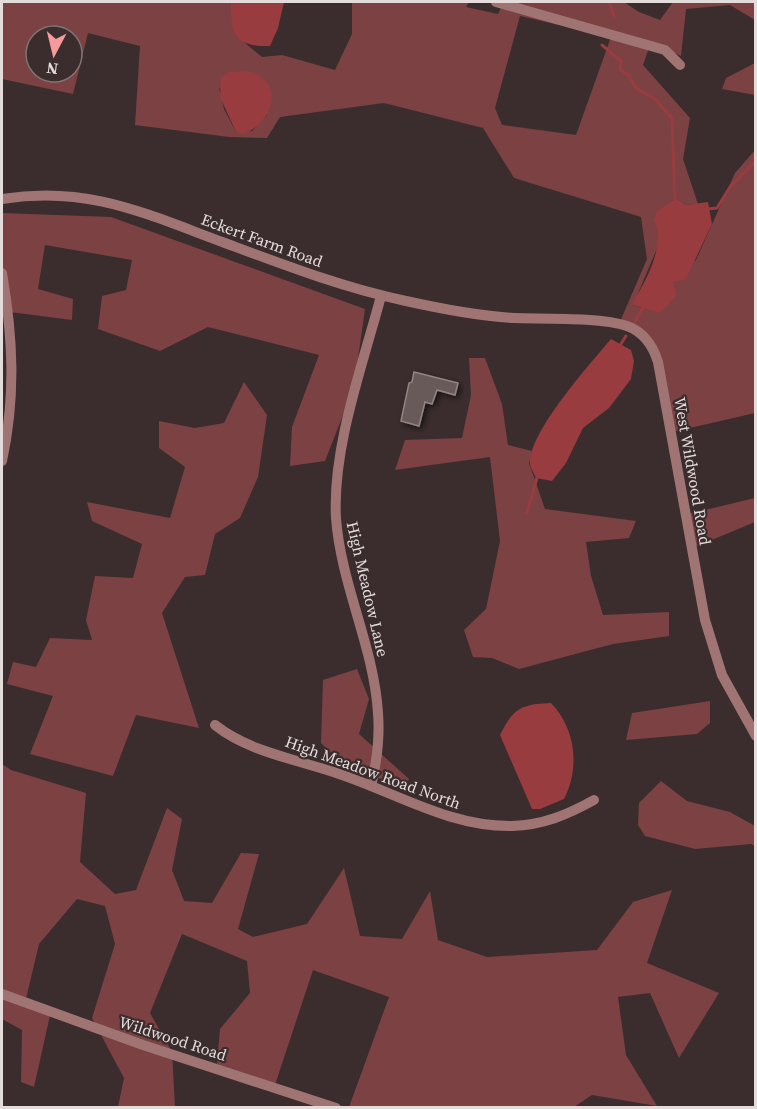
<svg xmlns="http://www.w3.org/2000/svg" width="757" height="1109" viewBox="0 0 757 1109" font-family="'Source Serif 4',serif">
<defs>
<filter id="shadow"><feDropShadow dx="2.5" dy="2.5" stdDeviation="3" flood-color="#0009"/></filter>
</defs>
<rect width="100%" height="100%" fill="#3b2d2d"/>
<g fill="#7c4142" fill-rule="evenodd">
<path d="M2 2H231C231 33 239 38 262 57L282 55 335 70 352 34V2H469L466 7 498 14 504 2H624L639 12 660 20 673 2H755V20L730 5 686 9 681 56 651 42 643 65 690 118 683 159 698 204 686 205 676 198 668 204 658 228 659 244 633 305 642 308 696 260 735 173 755 150V413L668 433 650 345 619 324 647 259 641 217 514 178 483 128 384 103 280 117 267 138 229 137 135 125 140 46 88 33 73 94 2 79ZM520 16 611 37 576 135 502 125 495 108ZM36 36H72V72H36ZM219 88 267 115 252 131 236 132 224 109Z"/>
<path d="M755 63V95L722 89 726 78Z"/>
<path d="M2 213 111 217 365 309 354 387 325 461 290 466 292 427 319 355 208 327 160 351 98 329 102 296 126 290 132 260 45 245 38 289 73 299 72 320 2 311Z"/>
<path d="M469 358H485L502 404 508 445 532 451 529 463 545 509 636 521 629 538 586 542 591 576 603 615 669 612V636L613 644 519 669 492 658 473 657 464 630 486 609 500 541 490 457 395 470 405 440 462 438 471 395Z"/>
<path d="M244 382 267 415 258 477 240 518 215 534 205 575 185 577 162 613 199 728 136 715 113 776 30 754 53 696 7 684 13 662 36 667 50 638 92 640 86 620 95 576 133 578 142 544 92 521 87 502 170 518 185 467 159 448V421L195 428 224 423Z"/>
<path d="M755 498V522L690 549 684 515Z"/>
<path d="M357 669 369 699 359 734 409 779 404 786 348 769 321 743 323 680Z"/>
<path d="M710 701V723L697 734 626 740 632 713Z"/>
<path d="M2 764 11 770 86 793 80 862 115 894 136 890 167 808 182 819 172 870 184 901 212 903 241 853 259 854 238 929 253 937 307 924 344 868 360 936 402 939 430 891 438 940 487 957 597 950 633 902 672 890 647 963 719 993 679 1058 650 993 618 997 626 1055 657 1106 592 1095 574 1107H349L389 997 313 970 274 1088 217 1064 220 1029 250 993 247 961 182 934 150 1013 172 1052 175 1107H118L124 1078 92 1018 115 944 105 906 77 899 39 944 25 1003 51 1011 34 1087 21 1082 22 1030 2 1019Z"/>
<path d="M661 781 687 801 730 812 755 826V846L751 844 695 849 645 836 638 825 639 803Z"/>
</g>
<g fill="#983c40">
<path d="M231 2H284L278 28 270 46C235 47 230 34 231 2Z"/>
<path d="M230 72C238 72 247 70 254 73 286 87 270 125 243 134L236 132 220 97 221 77Z"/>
<path d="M676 198 686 205 708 202 712 224 686 279 673 282 677 295 660 313 633 305C633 297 638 295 641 288 652 270 664 239 654 220L656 212Z"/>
<path d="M611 339 631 350 634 361 631 379 609 408 583 428 566 463 552 481 536 478C534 473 529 466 530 461 532 429 589 365 611 339Z"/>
<path d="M551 703C576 729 580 768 564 799L540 809H532L500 735C513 708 522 704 551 703Z"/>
</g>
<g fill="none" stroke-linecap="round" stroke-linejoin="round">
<g stroke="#983c40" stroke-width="3">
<path d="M609 2 614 16"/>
<path d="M602 45 621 61 620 69 629 76 636 88 655 99 672 118 675 203"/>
<path d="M708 209 717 208 730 187 756 161"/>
<path d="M635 322 644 305"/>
<path d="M619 347 626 336"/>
<path d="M527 513 538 474"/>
</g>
</g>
<path fill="#695a5a" stroke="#938382" stroke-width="1.5" filter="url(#shadow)" d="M414 372 458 383 455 395 437 390 432 404 425 402 419 426 401 421 409 383 412 382Z"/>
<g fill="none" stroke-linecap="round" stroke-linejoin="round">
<g stroke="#a07473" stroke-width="10">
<path d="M496 2 665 50 680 65"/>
<path d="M2 199C88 185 146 214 225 243 284 265 344 288 406 301 442 309 477 316 514 318 543 319 602 317 627 326 644 332 653 346 658 362L705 620 722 675 756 736"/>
<path d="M2 273C13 337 16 396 2 461"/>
<path d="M215 725C250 753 301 760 342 775 398 794 451 827 512 826 543 825 567 815 594 800"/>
<path d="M371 786C377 761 380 738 378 713 374 647 341 585 336 518 332 448 363 364 381 296"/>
<path d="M2 994 143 1045 336 1108"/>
</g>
</g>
<g text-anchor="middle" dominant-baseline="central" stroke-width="4.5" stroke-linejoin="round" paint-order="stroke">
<g font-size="16" fill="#e4dbdb" stroke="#3b2d2d">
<text transform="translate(262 240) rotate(20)">Eckert Farm Road</text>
<text transform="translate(693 471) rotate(80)">West Wildwood Road</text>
<text transform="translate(368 589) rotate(77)">High Meadow Lane</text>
<text transform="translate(373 772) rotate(20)">High Meadow Road North</text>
<text transform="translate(173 1038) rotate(18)">Wildwood Road</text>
</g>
</g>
<rect width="757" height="1109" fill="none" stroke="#e4dbdb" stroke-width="6"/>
<g transform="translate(54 54) rotate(187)"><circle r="28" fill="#3b2d2d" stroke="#7f7373" stroke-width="1.5"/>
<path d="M0-4.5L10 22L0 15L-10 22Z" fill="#f59b9b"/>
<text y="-9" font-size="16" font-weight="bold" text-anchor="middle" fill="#e4dbdb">N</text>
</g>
</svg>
